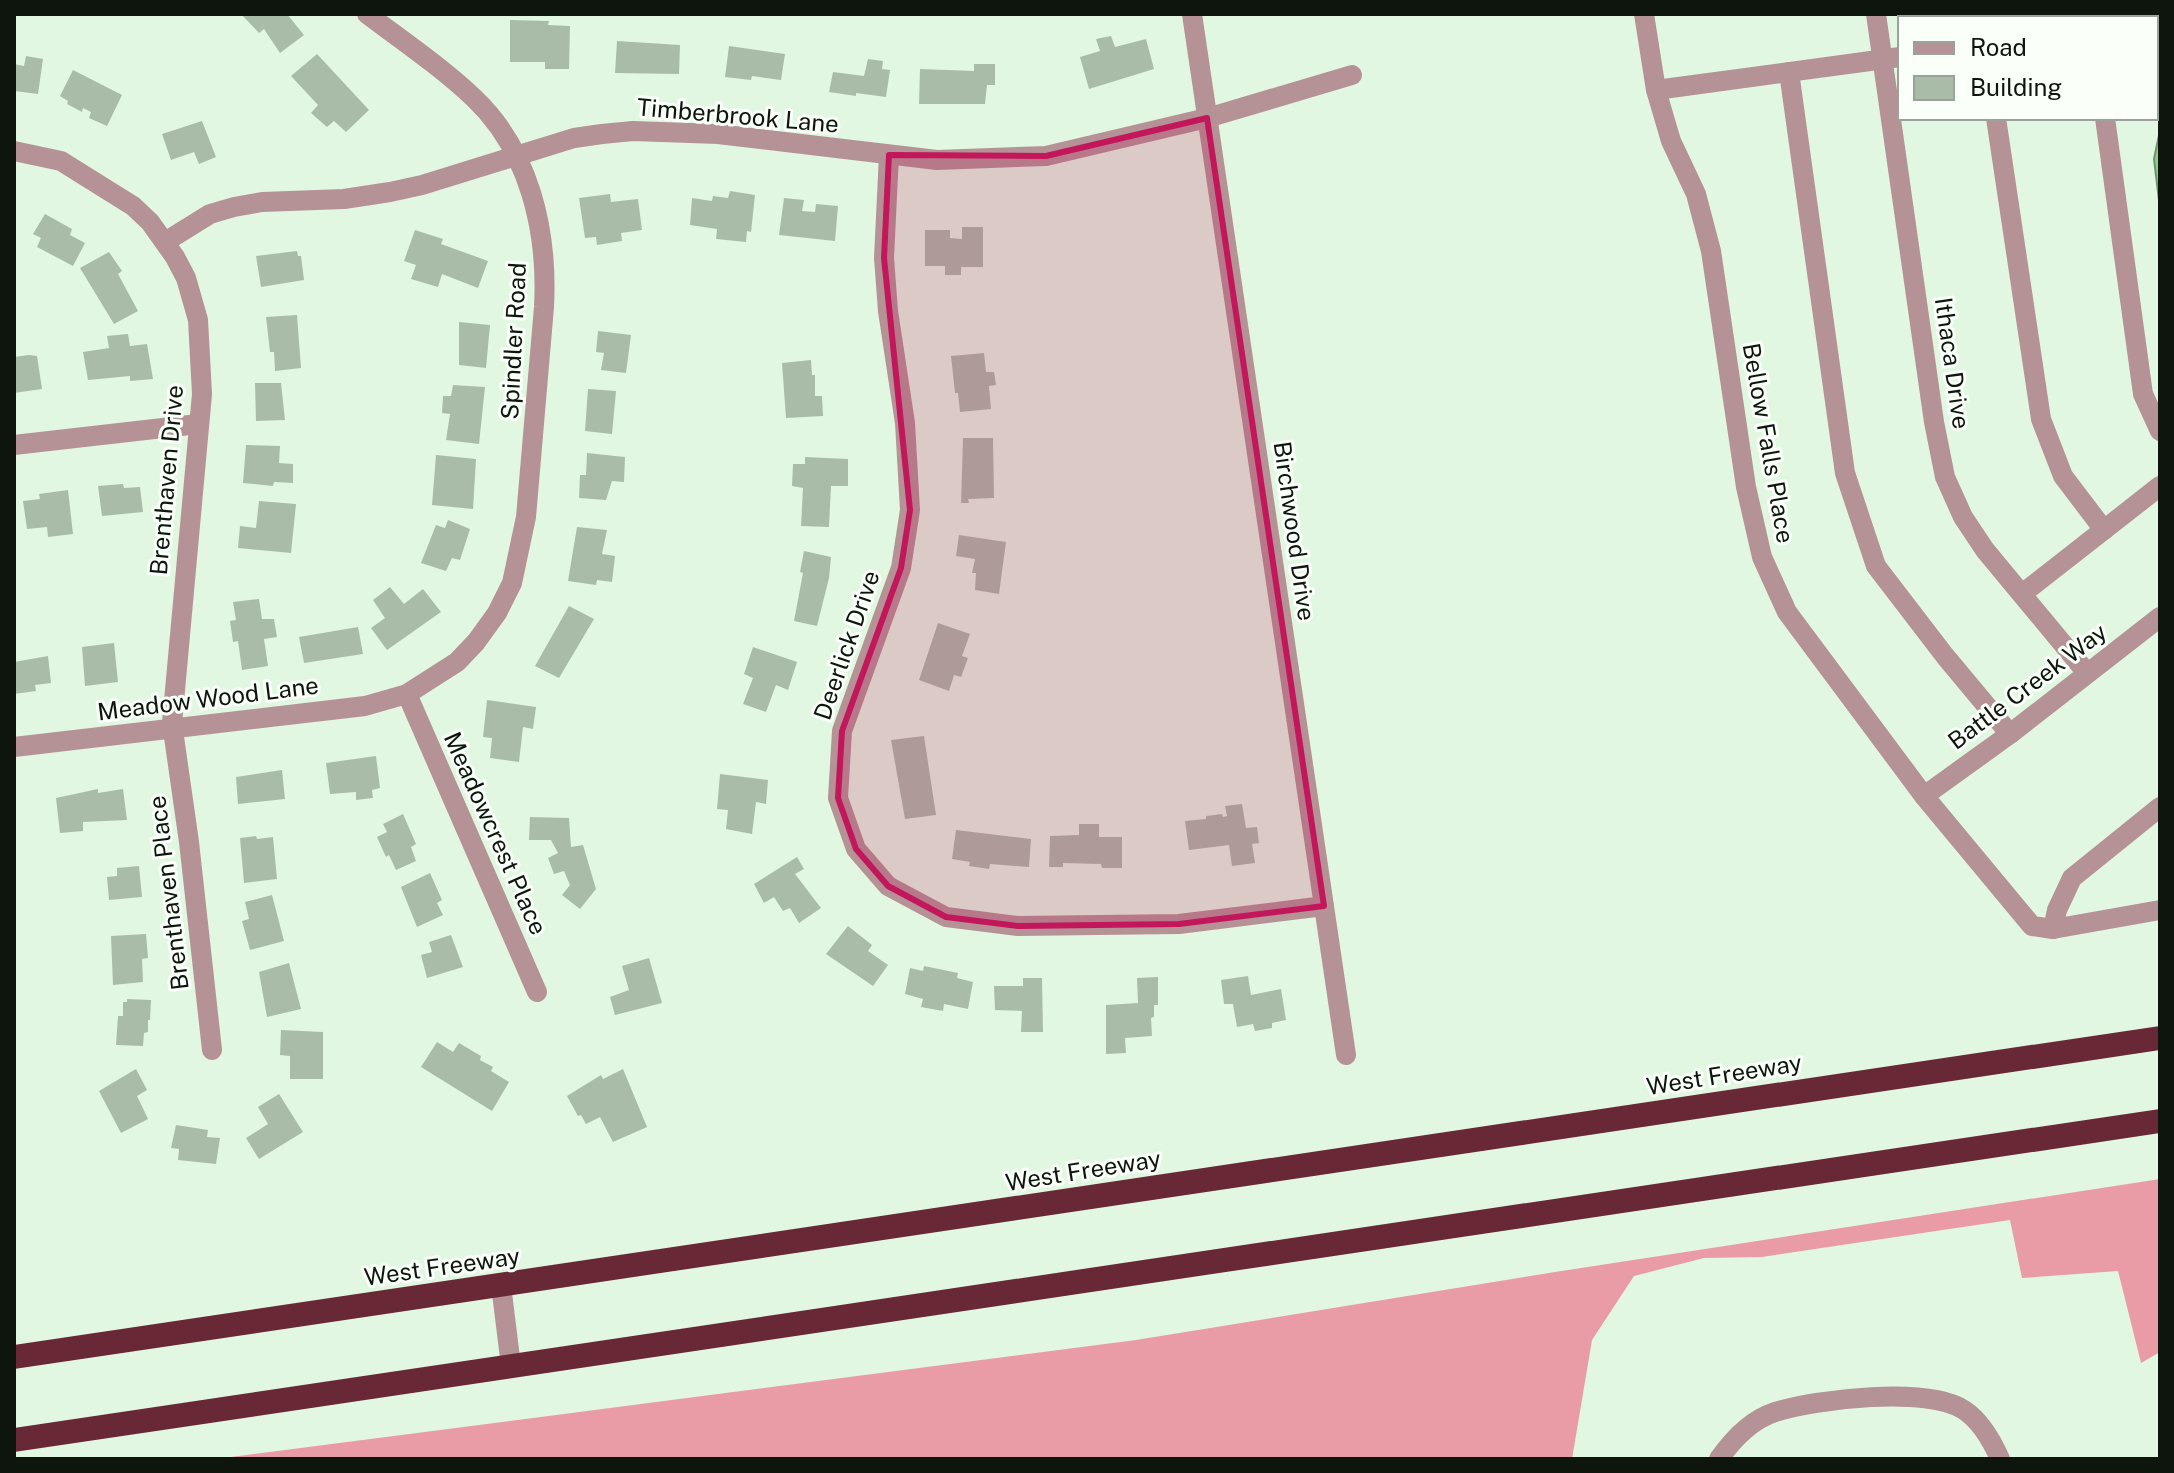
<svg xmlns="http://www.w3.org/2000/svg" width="2174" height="1473" viewBox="0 0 2174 1473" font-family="'Public Sans',sans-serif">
<rect width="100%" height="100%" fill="#e2f7e1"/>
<path fill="#e99ca6" d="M2160 1179V1352L2141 1363 2118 1271 2022 1278 2010 1220 1762 1257 1704 1258 1634 1276 1592 1340 1572 1459H215L1136 1340 1555 1272Z"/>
<path fill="#94c993" stroke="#6c936b" stroke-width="2" d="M2159 135H2160V209L2154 159Z"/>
<g fill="#a9bca8">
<path d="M241 14H287L304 35 280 53 264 29 259 33Z"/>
<path d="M510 20 549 21 548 25 570 26 569 69H545V62H510Z"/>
<path d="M1111 36 1115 47 1146 39 1154 69 1089 89 1080 57 1100 51 1096 39Z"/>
<path d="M617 41 680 45 679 74 615 73Z"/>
<path d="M729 46 785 54 781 80 752 76 751 80 725 77Z"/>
<path d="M317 54 369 110 346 132 334 121 327 127 311 113 318 105 291 76Z"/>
<path d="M26 56 43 59 38 94 14 91V64L24 66Z"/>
<path d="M868 59 883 61 882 69 890 70 886 97 856 93V96L829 92 833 72 864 76Z"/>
<path d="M974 64H995V85H987L985 104H919L920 69 974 71Z"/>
<path d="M73 70 122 95 107 126 89 118 91 112 83 108 82 112 67 104 68 101 60 96Z"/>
<path d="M202 121 216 157 199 164 194 152 171 160 162 134Z"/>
<path d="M730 191 755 195 751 232 747 231 746 242 716 239 717 229 690 225 692 198 712 201 713 196 728 198Z"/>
<path d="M610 194 611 202 638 199 642 230 621 233 622 241 597 245 596 237 585 238 579 198Z"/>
<path d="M784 198 804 200 802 211 815 212 816 204 838 206 835 241 779 235Z"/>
<path d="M45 214 72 229 70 235 85 243 73 266 37 247 41 238 33 234Z"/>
<path d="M962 227H983V267H961V275H945V266H925V230H950V238L962 239Z"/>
<path d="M415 230 443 239 441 244 488 261 478 288 442 274 438 287 411 279 416 265 404 261Z"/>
<path d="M297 251 298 256H301L304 280 261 287 256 256Z"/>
<path d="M109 252 122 271 118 274 138 311 114 324 80 268Z"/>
<path d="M297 315 301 368 275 371 274 352H270L266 317Z"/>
<path d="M459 322 490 325 486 368 459 365Z"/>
<path d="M598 331 631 335 626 373 601 370 604 353 596 352Z"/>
<path d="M128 334 130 346 147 344 153 379 130 381V376L88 380 83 352 109 348 107 336Z"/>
<path d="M984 353 986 372H994L996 385 989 386 991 409 960 412 958 393H955L951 356Z"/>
<path d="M29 355 37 356 42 389 14 393V357Z"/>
<path d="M811 360 812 375H815V396H822L823 416 786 418 782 363Z"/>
<path d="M255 383H281L285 420 256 421Z"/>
<path d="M453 385 485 387 479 444 446 440 450 414 442 413 443 396H451Z"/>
<path d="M588 389 616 391 612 434 585 431Z"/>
<path d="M963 438H993L994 498 968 499 969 503H961Z"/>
<path d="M246 445 280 446 279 463 293 464V483L274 482 273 486 243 483Z"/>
<path d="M587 453 625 457 624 482 612 481 606 500 579 498 580 475H586Z"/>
<path d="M436 455 476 459 473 509 432 505Z"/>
<path d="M805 457 848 459V486H831L829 527 801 526 803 488 792 486 793 464H805Z"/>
<path d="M123 484 124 488 140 487 143 512 102 516 98 486Z"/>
<path d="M68 490 73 534 48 537 47 527 27 529 23 501 40 499 39 494Z"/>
<path d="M259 501 296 504 291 553 238 548 240 526 256 528Z"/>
<path d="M448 520 470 529 460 560 452 558 446 571 421 563 436 525 445 528Z"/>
<path d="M577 527 607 530 602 554 615 556 612 582 597 580 596 585 568 581Z"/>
<path d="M959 535 1006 542 999 594 975 590 976 573H972L975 559 956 556Z"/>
<path d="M804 551 831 557 829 578 817 626 794 621 803 573 800 572Z"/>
<path d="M390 587 404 604 423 589 441 612 387 650 371 628 385 618 373 600Z"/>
<path d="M259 599 262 619H274L277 637 264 639 268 666 242 670 238 641 233 642 230 621 236 620 233 602Z"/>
<path d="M569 606 594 619 559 678 535 666Z"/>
<path d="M938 623 970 634 962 656 968 658 961 677 954 675 949 691 919 680Z"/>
<path d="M358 627 363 654 304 663 299 637Z"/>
<path d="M114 643 118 682 85 686 82 647Z"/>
<path d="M753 647 797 662 788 690 776 685 766 712 743 704 753 678 744 674Z"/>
<path d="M48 656 51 683 35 685 36 691 14 694V662Z"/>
<path d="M487 700 536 707 533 729 523 727 519 762 490 758 492 738 483 737Z"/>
<path d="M924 736 936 815 905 819 891 740Z"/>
<path d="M376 756 380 788 372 790 373 798 356 800V792L330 794 326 763Z"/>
<path d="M282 770 285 799 238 804 236 777Z"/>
<path d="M720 774 768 780 766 804 756 802 752 834 726 829 728 810 717 809Z"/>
<path d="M98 789V793L123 789 127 820 83 822V831L60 833 56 798Z"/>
<path d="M1242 804 1246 828 1257 827 1259 843 1252 844 1255 863 1232 866 1229 845 1189 850 1185 821 1206 819V816L1222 814 1223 817 1227 816 1225 806Z"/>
<path d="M403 814 416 844 411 847 416 861 396 870 389 855 386 857 377 837 387 832 383 824Z"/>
<path d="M530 817 569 818 571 847 583 845 596 889 580 909 562 895 570 885 564 871 554 874 548 858 558 853 551 840H529Z"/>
<path d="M1079 824H1099V837H1122V868H1102L1101 864 1063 863V867H1049L1050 836 1079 835Z"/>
<path d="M956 830 1031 839 1029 867 990 864 989 869 969 866 970 862 952 859Z"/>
<path d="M256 836 257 839 273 837 277 879 244 883 240 838Z"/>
<path d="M797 857 804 869 795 874 821 908 799 923 790 908 783 911 774 897 764 903 754 884Z"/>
<path d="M139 866 142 897 109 900 107 877 117 876V868Z"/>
<path d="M430 873 442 900 437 903 443 915 417 927 401 887Z"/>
<path d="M272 895 284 941 250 950 242 921 249 919 245 902Z"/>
<path d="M848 926 872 945 868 951 888 965 873 986 826 954Z"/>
<path d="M146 934 148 958 142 959 143 982 113 985 111 936Z"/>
<path d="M451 935 463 967 427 978 421 955 432 952 429 942Z"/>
<path d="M649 958 662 1003 615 1015 610 997 629 990 622 966Z"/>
<path d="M289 963 301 1009 267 1017 259 972Z"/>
<path d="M924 966 958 973 957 978 973 982 968 1009 944 1004 943 1011 921 1007 923 999 905 994 910 968 923 971Z"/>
<path d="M1248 976 1251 995 1281 989 1286 1020 1272 1023V1028L1255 1031 1253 1024 1237 1027 1233 1004H1224L1221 980Z"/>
<path d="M1158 977V1005H1154V1017L1151 1018 1152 1036 1125 1038 1126 1053 1106 1054V1005L1138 1003 1137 978Z"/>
<path d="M1023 978H1042L1043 1032H1021L1022 1011 995 1010 994 986H1023Z"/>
<path d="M127 999 151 1000 150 1020H148V1032L144 1033 143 1046 116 1045 118 1016H123V1002H127Z"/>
<path d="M281 1030 323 1032V1079H290V1056L280 1055Z"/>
<path d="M437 1042 453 1052 459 1043 481 1056 480 1060 493 1067 491 1071 509 1082 492 1111 421 1067Z"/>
<path d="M136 1069 147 1090 137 1096 148 1119 121 1133 99 1091Z"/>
<path d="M623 1069 647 1127 613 1142 600 1117 586 1124 581 1115 578 1116 567 1096 601 1075 603 1079Z"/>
<path d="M279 1094 303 1132 259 1159 246 1138 268 1124 258 1107Z"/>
<path d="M176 1125 208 1130 207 1137 220 1138 216 1164 178 1160 179 1149 171 1148Z"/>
</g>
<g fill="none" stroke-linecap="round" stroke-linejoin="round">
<g stroke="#b59296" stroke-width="20">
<path d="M1192 14 1346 1055"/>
<path d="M1644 14 1656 90 1671 141 1696 194 1711 251 1746 487 1762 557 1787 612 1924 796 2032 926 2053 929 2160 910"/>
<path d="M1876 14 1934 422 1945 477 1963 517 1985 550 2087 673"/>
<path d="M2090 14 2091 18"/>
<path d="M1789 72 1845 473 1876 566 1945 656 2010 734"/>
<path d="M1656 90 1900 57"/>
<path d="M1996 118 2041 419 2063 476 2104 530"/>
<path d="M2105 118 2143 394 2160 431"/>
<path d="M14 151 61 161 133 206 150 222 175 257 186 278 198 320 202 394 172 723 189 842 212 1050"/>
<path d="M889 155 884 258 888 311 905 423 910 510 901 568 842 731 838 798 856 849 888 886 946 917 1018 926 1179 924 1324 906"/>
<path d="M165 242 210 214 234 207 262 202 344 199 390 192 422 185 574 138 602 134 633 131 718 134 937 160 1046 156 1207 118 1352 75"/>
<path d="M14 445 198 424"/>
<path d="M2022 594 2160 486"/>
<path d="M407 694 537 992"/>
<path d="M14 747 365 706 407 694 457 662 476 642 497 613 512 583 526 517 544 307C548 232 530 151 474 98 441 67 403 41 367 14"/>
<path d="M1924 796 2010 734 2160 617"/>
<path d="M2053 929 2057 910 2072 878 2160 807"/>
<path d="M501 1285 511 1366"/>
<path d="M1719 1459C1733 1439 1751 1420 1775 1412 1816 1399 1928 1386 1964 1410 1981 1421 1992 1441 2000 1459"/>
</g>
<g stroke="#692835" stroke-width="24">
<path d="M14 1357 2160 1038"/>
<path d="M14 1440 2160 1121"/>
</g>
</g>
<path fill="#c2185b" fill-opacity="0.2" stroke="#c2185b" stroke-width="6" stroke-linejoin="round" d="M1207 118 1324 906 1179 924 1018 926 946 917 888 886 856 849 838 798 842 731 901 568 910 510 884 258 889 155 1046 156Z"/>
<g text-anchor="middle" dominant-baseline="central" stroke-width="6" stroke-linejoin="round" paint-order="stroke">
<g font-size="24" fill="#0d150d" stroke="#fafffa">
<text transform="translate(738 115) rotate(5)">Timberbrook Lane</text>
<text transform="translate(513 341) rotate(-87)">Spindler Road</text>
<text transform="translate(1953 363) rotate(82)">Ithaca Drive</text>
<text transform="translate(1769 443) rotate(80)">Bellow Falls Place</text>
<text transform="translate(166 480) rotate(-85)">Brenthaven Drive</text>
<text transform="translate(1295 531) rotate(82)">Birchwood Drive</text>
<text transform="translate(846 645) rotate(-71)">Deerlick Drive</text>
<text transform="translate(2027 686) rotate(-37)">Battle Creek Way</text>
<text transform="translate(208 698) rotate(-7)">Meadow Wood Lane</text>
<text transform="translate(496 833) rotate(66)">Meadowcrest Place</text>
<text transform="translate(168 893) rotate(-97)">Brenthaven Place</text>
<text transform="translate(1724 1074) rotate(-9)">West Freeway</text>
<text transform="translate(1083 1170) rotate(-9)">West Freeway</text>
<text transform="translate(442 1266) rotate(-8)">West Freeway</text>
</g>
</g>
<rect width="2174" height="1473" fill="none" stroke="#0d150d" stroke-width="32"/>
<rect x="1898" y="16" width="260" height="104" fill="#fafffa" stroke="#9ba19b" stroke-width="2"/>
<rect x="1914" y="42" width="40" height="12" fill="#b59296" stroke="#9ba19b" stroke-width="2"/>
<text x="1970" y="56" font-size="24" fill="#0d150d">Road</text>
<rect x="1914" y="76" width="40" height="24" fill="#a9bca8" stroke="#9ba19b" stroke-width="2"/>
<text x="1970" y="96" font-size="24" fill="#0d150d">Building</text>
</svg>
